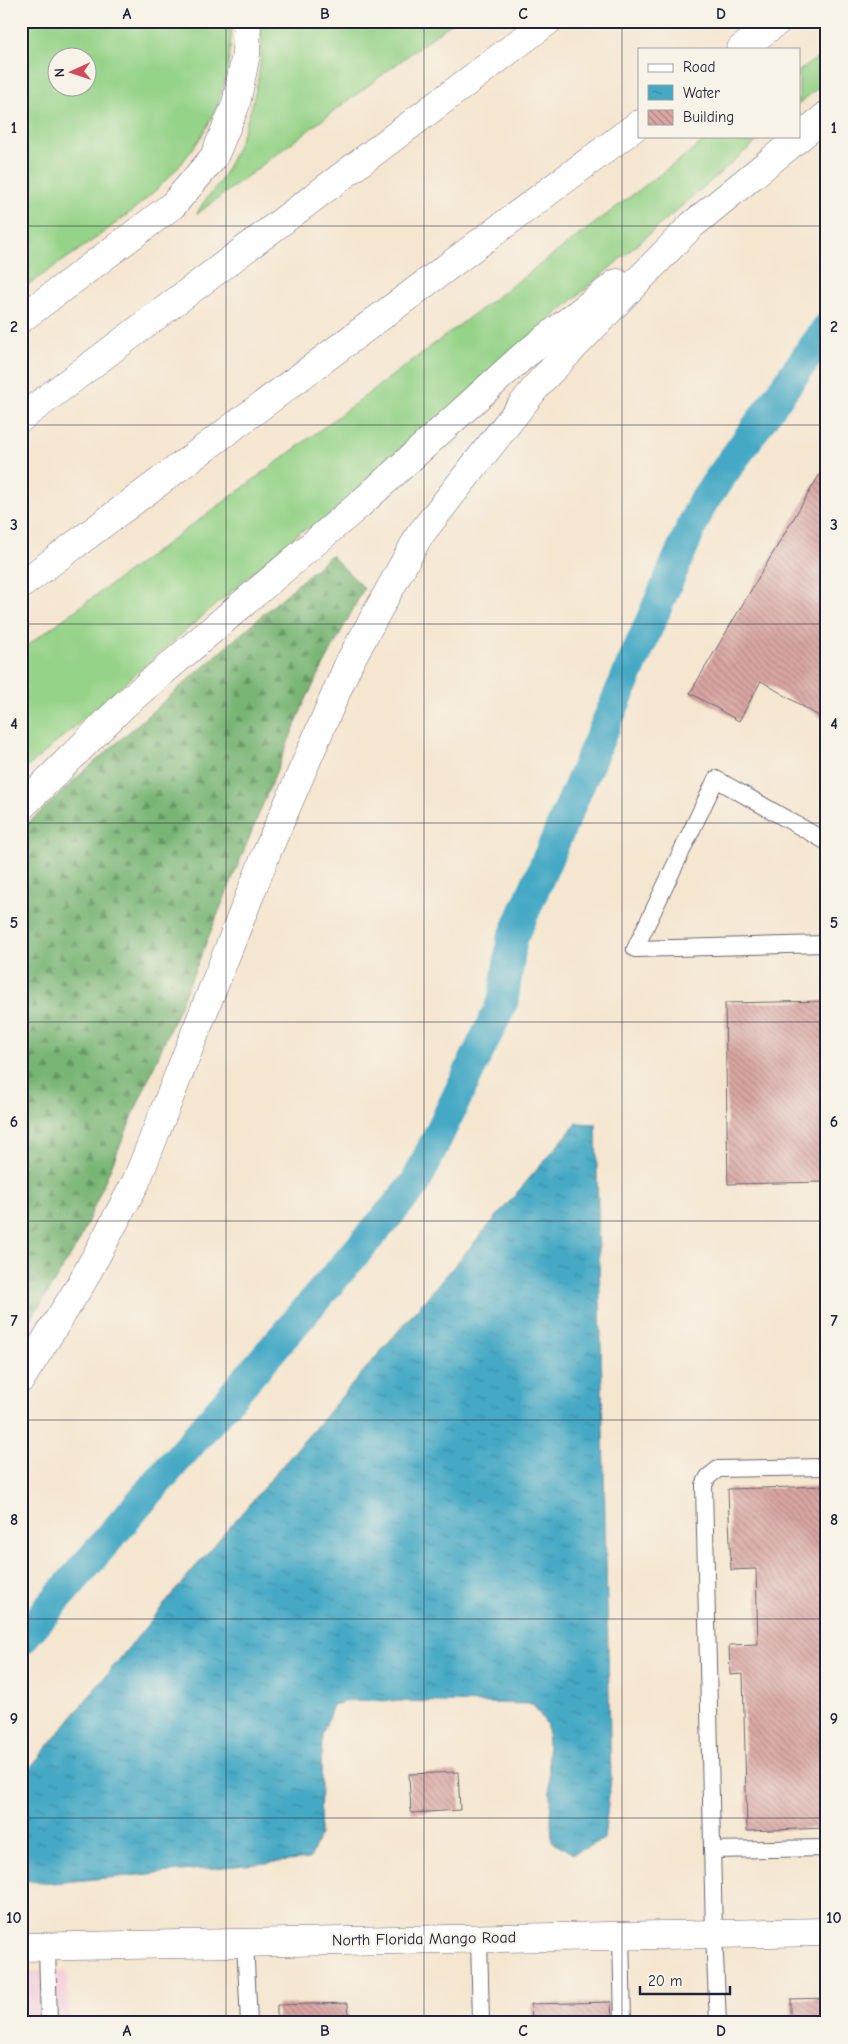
<svg xmlns="http://www.w3.org/2000/svg" width="848" height="2044" viewBox="0 0 848 2044" font-family="'Comic Neue',sans-serif">
<defs>
<pattern id="forest-firs" width="22" height="20" patternUnits="userSpaceOnUse" patternTransform="scale(1.25)"><rect width="22" height="20" fill="#78b574"/><path d="M5 1l3.5 6h-7zM16 11l3.5 6h-7z" fill="#629360"/></pattern>
<pattern id="water-ripples" width="26" height="14" patternUnits="userSpaceOnUse" patternTransform="scale(1.25)"><rect width="26" height="14" fill="#45a9c5"/><path d="M2 4q2-2 4 0t4 0M15 11q2-2 4 0t4 0" fill="none" stroke="#3989a1"/></pattern>
<pattern id="building-back-hatch" width="6" height="6" patternUnits="userSpaceOnUse" patternTransform="scale(1.25)"><rect width="6" height="6" fill="#d9a6a3"/><path d="M-1 5l2 2M0 0l6 6M5-1l2 2" fill="none" stroke="#b08786"/></pattern>
</defs>
<rect width="100%" height="100%" fill="#f7f3e8"/>
<filter id="ink" filterUnits="userSpaceOnUse"><feTurbulence type="fractalNoise" baseFrequency=".02" numOctaves="2"/><feDisplacementMap in="SourceGraphic" scale="10" xChannelSelector="R" yChannelSelector="G"/><feConvolveMatrix kernelMatrix="1 2 1 2 8 2 1 2 1" color-interpolation-filters="sRGB"/></filter>
<filter id="wash" filterUnits="userSpaceOnUse"><feTurbulence type="fractalNoise" baseFrequency=".0096" numOctaves="4" result="noise"/><feDisplacementMap in="SourceGraphic" scale="20" xChannelSelector="R" yChannelSelector="G"/><feGaussianBlur stdDeviation="1.12" result="paint"/><feColorMatrix in="noise" values="0 0 0 0 0 0 0 0 0 0 0 0 0 0 0 0 0 1.4 0 .05"/><feComposite in="paint" operator="in"/></filter>
<g filter="url(#wash)">
<rect width="100%" height="100%" fill="#f5e6d0"/>
<path fill="#f5cfda" d="M67 1971 69 2023H21V1972Z"/>
<g fill="#95d388" stroke="#5c7a62" fill-rule="evenodd">
<path d="M21 21H232C231 43 229 64 224 85 198 181 96 236 21 290ZM58 58H88V88H58Z"/>
<path d="M261 21H454L197 214C202 201 214 192 221 180 248 130 265 78 261 21Z"/>
<path d="M827 51V80L799 104V71Z"/>
<path d="M711 136H763L532 335 320 524 301 531 21 773V650L240 490Z"/>
</g>
<path fill="url(#forest-firs)" stroke="#4d6c58" d="M331 555 364 588 305 701 195 970 79 1242 21 1336V830L81 774Z"/>
<path fill="url(#water-ripples)" stroke="#346680" d="M577 1123 596 1124 611 1779 604 1839 573 1854 552 1841 547 1725 533 1704 351 1700 333 1705 322 1735 320 1835 310 1859 53 1883 21 1880V1779L185 1579Z"/>
<g fill="none" stroke-linecap="round" stroke-linejoin="round">
<path stroke="#45a9c5" stroke-width="31" d="M21 1640 415 1184 503 1001 512 940 702 503 827 328"/>
</g>
<g id="blocks">
<g fill="url(#building-back-hatch)">
<path d="M827 462V721L761 681 739 721 690 693Z"/>
<path d="M827 1001V1182L728 1184 725 1003Z"/>
<path d="M827 1486V1828L747 1831 743 1674 730 1675 729 1645 758 1644 756 1569 731 1570 728 1489Z"/>
<path d="M458 1772 460 1810 411 1813 409 1774Z"/>
<path d="M827 1998V2023H791V1999Z"/>
<path d="M611 2002 612 2023H532L531 2004Z"/>
<path d="M348 2003 349 2023H277V2005Z"/>
</g>
</g>
</g>
<g filter="url(#ink)">
<use href="#blocks" fill-opacity="0" stroke="#6c676f" stroke-width="1"/>
<g fill="none" stroke-linecap="round" stroke-linejoin="round">
<g stroke="#6c676f" stroke-width="18">
<g id="service">
<path d="M827 842 716 779 635 949 827 944"/>
<path d="M712 1850 827 1848"/>
<path d="M621 1935 623 2023"/>
<path d="M479 1938 481 2023"/>
<path d="M245 1942 249 2023"/>
<path d="M47 1947 49 2023"/>
<path d="M718 2023 714 1934 704 1485 708 1477 718 1469 827 1467"/>
</g>
</g>
<g stroke="#6c676f" stroke-width="29">
<path id="minor" d="M21 1947 827 1932"/>
</g>
<g stroke="#6c676f" stroke-width="29">
<g id="motorway">
<path d="M741 49 778 21"/>
<path d="M21 319 173 205 214 157 236 104 246 54 247 21"/>
<path d="M21 418 548 21"/>
<path d="M21 585 639 124"/>
<path d="M21 807 125 704 360 504 522 357 617 283"/>
<path d="M21 1379 81 1284 136 1182 267 852 349 663 419 536 540 382 692 225 827 115"/>
</g>
</g>
<use href="#service" stroke="#fff" stroke-width="16"/>
<use href="#minor" stroke="#fff" stroke-width="28"/>
<use href="#motorway" stroke="#fff" stroke-width="28"/>
</g>
</g>
<path fill="none" stroke="#22223b" stroke-width="1" stroke-opacity="0.55" d="M226 21V2023M424 21V2023M622 21V2023M21 226H827M21 425H827M21 624H827M21 823H827M21 1022H827M21 1221H827M21 1420H827M21 1619H827M21 1818H827"/>
<g text-anchor="middle" dominant-baseline="central" stroke-width="4.5" stroke-linejoin="round" paint-order="stroke">
<g font-size="16" fill="#22223b" stroke="#f7f3e8">
<text transform="translate(424 1939) rotate(-1)">North Florida Mango Road</text>
</g>
</g>
<rect width="848" height="2044" fill="none" stroke="#f7f3e8" stroke-width="55"/>
<rect x="638" y="48" width="162" height="90" fill="#f7f3e8" stroke="#a29fa3"/>
<rect x="648" y="64" width="25" height="8" fill="#ffffff" stroke="#a29fa3"/>
<text x="683" y="72" font-size="15" fill="#22223b">Road</text>
<rect x="648" y="85" width="25" height="15" fill="url(#water-ripples)" stroke="#a29fa3"/>
<text x="683" y="98" font-size="15" fill="#22223b">Water</text>
<rect x="648" y="110" width="25" height="15" fill="url(#building-back-hatch)" stroke="#a29fa3"/>
<text x="683" y="122" font-size="15" fill="#22223b">Building</text>
<g transform="translate(72 72) rotate(267)"><circle r="24" fill="#f7f3e8" stroke="#a29fa3"/>
<path d="M0-4L9 19L0 12L-9 19Z" fill="#d1495b"/>
<text y="-8" font-size="14" font-weight="bold" text-anchor="middle" fill="#22223b">N</text>
</g>
<path d="M640 1986v8h90v-8" fill="none" stroke="#22223b" stroke-width="2.5"/>
<text x="648" y="1986" font-size="15" fill="#22223b" stroke="#f7f3e8" stroke-width="4" paint-order="stroke">20 m</text>
<rect x="28" y="28" width="792" height="1988" fill="none" stroke="#22223b" stroke-width="2"/>
<g font-size="16" text-anchor="middle" font-weight="bold" fill="#22223b">
<text x="127" y="19">A</text>
<text x="325" y="19">B</text>
<text x="523" y="19">C</text>
<text x="721" y="19">D</text>
<text x="14" y="133">1</text>
<text x="834" y="133">1</text>
<text x="14" y="332">2</text>
<text x="834" y="332">2</text>
<text x="14" y="530">3</text>
<text x="834" y="530">3</text>
<text x="14" y="729">4</text>
<text x="834" y="729">4</text>
<text x="14" y="928">5</text>
<text x="834" y="928">5</text>
<text x="14" y="1127">6</text>
<text x="834" y="1127">6</text>
<text x="14" y="1326">7</text>
<text x="834" y="1326">7</text>
<text x="14" y="1525">8</text>
<text x="834" y="1525">8</text>
<text x="14" y="1724">9</text>
<text x="834" y="1724">9</text>
<text x="14" y="1923">10</text>
<text x="834" y="1923">10</text>
<text x="127" y="2036">A</text>
<text x="325" y="2036">B</text>
<text x="523" y="2036">C</text>
<text x="721" y="2036">D</text>
</g>
</svg>
